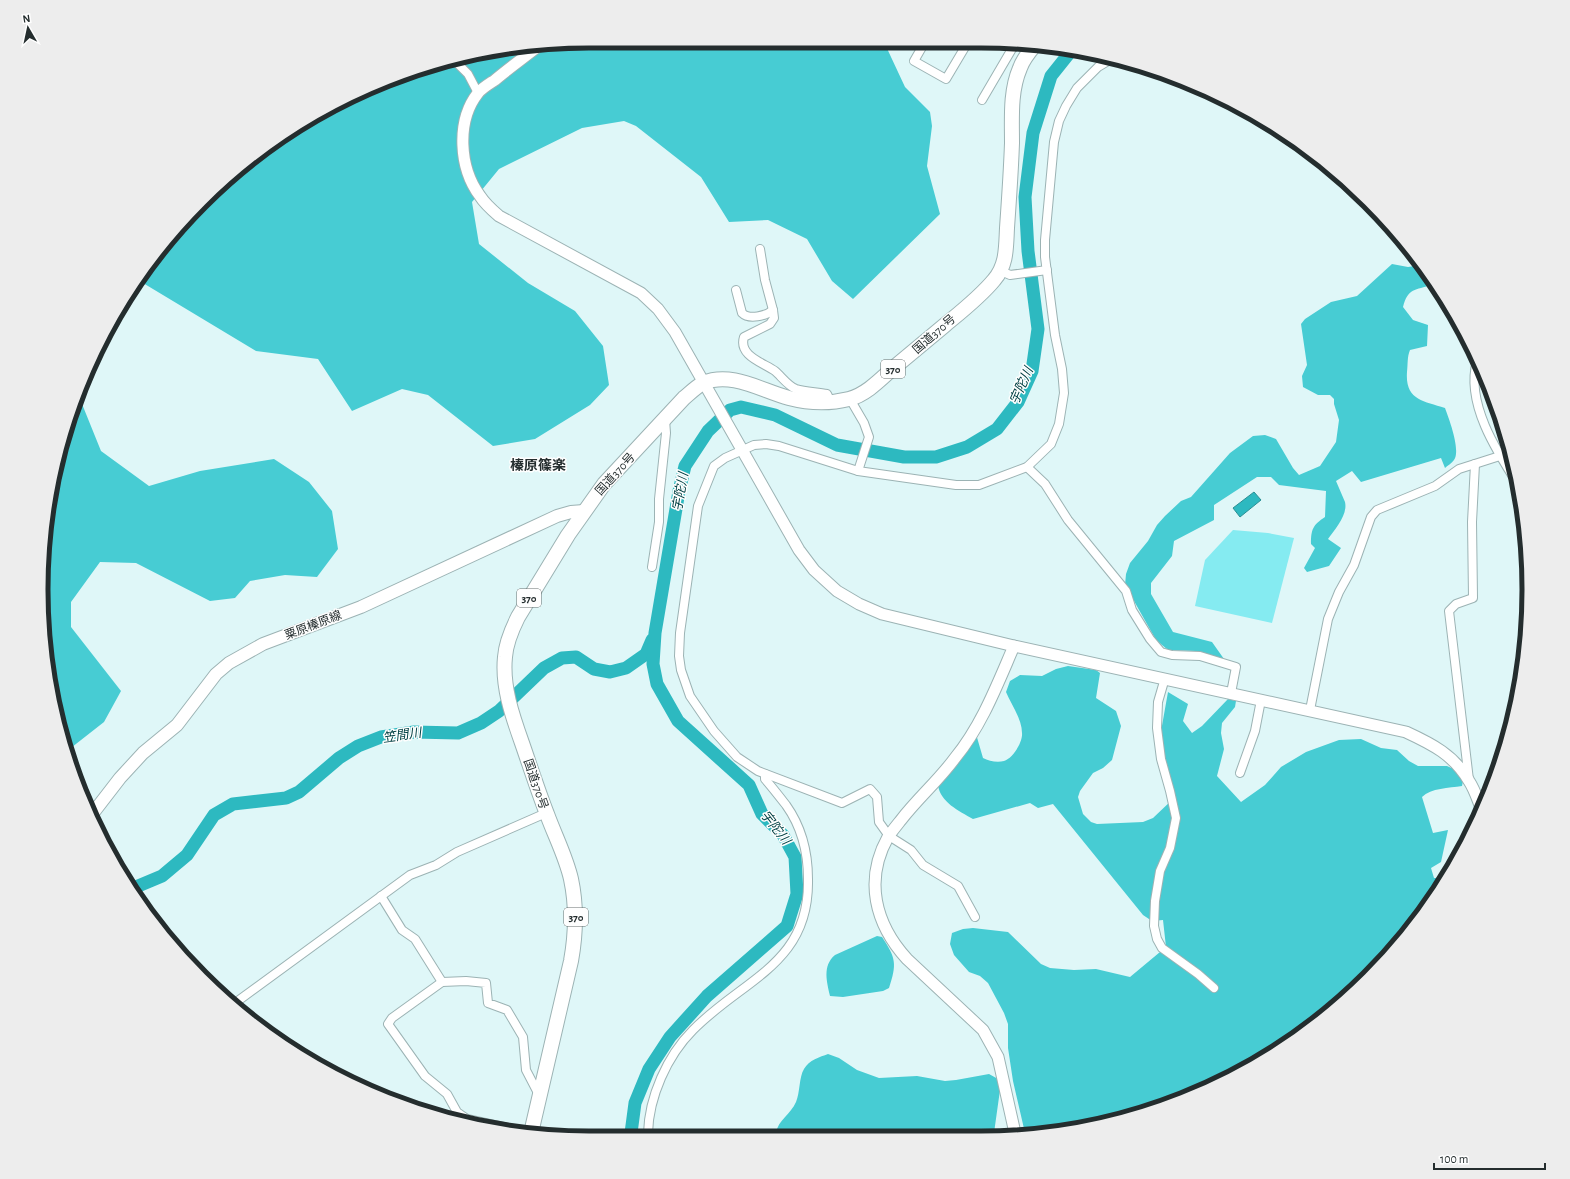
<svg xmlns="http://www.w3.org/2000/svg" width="1570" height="1179" viewBox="0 0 1570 1179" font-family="'Alegreya Sans','Noto Sans JP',sans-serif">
<rect width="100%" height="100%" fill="#dff7f8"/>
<path fill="#85ebf1" d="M1233 530 1268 533 1294 538 1272 623 1195 606 1205 560Z"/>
<g fill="#47ccd3">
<path d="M590 41 884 42 905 87 930 112 932 126 927 166 940 214 853 299 832 281 807 239 768 220 729 222 701 177 636 126 624 121 582 128 499 169 472 202 479 244 528 283 575 311 603 346 609 385 590 405 535 439 493 446 428 395 402 389 352 411 318 359 256 351 138 280 201 202 315 115 447 60Z"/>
<path d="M1392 264 1408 267 1421 265 1431 278 1432 285C1415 290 1408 288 1403 307L1413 320 1428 325 1427 346 1410 350C1407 357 1408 364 1407 372 1405 400 1423 401 1445 408 1449 419 1461 450 1454 460 1452 463 1447 466 1445 468L1441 458 1361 482 1352 471 1336 481C1339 488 1342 495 1345 502 1348 515 1335 529 1328 539L1341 548 1329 566 1307 572 1304 568 1315 548 1311 544C1311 529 1313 525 1325 517L1326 491 1279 485 1271 477H1257L1214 505V520L1174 541 1172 556 1151 583V594L1173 632 1212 642 1224 659 1195 651 1168 650 1156 640 1125 585 1126 574 1130 563 1148 541 1157 525 1165 516 1181 501 1191 497 1230 453 1253 436 1265 435 1276 439 1293 468 1299 475 1320 466 1336 442 1339 420 1334 404V399L1330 395H1318L1303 387 1302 376 1307 365 1301 324 1305 319 1331 302 1357 296Z"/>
<path d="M80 399 101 451 149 486 200 471 274 459 309 482 332 511 338 549 317 577 285 575 250 581 235 598 210 601 136 563 100 562 71 602V627L121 691 104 722 67 751 42 625 52 482Z"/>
<path d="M1068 666 1096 670 1100 673 1096 698 1116 711 1121 726 1112 760 1103 768 1093 773 1080 791 1078 797 1083 814 1091 822 1097 824 1143 822 1153 818 1173 799 1158 748 1168 692 1188 704 1183 721 1192 733 1202 726 1228 699 1236 701 1235 707 1222 723 1221 733 1224 749 1217 776 1241 802 1265 785 1281 767 1306 752 1339 740 1361 739 1381 748 1397 750 1409 761 1418 766H1447L1458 771 1463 781 1462 786C1449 788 1431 788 1422 797L1433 833 1448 830 1441 862 1431 868 1434 878H1445L1437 894 1369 977 1285 1045 1157 1109 1052 1133H1025L1013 1081 1008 1048V1024L1004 1013 988 983 980 976 969 972 954 955 950 944 952 933 963 929 973 928 1008 932 1041 964 1050 968 1074 970 1096 969 1130 977 1166 947 1163 920 1152 921 1143 915 1053 804 1038 808 1030 803 973 819C959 811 940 802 938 785L976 734 983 758C989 761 997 763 1004 761 1013 758 1023 742 1022 733 1022 719 1011 704 1006 692L1010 681 1020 675 1042 676 1056 669Z"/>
<path d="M877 936 882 937C896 958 897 964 889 988L883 991 843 997 830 996C827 982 822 966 835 955Z"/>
<path d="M828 1054 839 1058 857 1070 879 1078 917 1076 945 1081 956 1080 989 1074 998 1079 1000 1090 994 1133H776C778 1120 791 1114 796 1102 800 1093 799 1077 804 1069 809 1060 820 1057 828 1054Z"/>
</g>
<path fill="#2db9c0" stroke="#2a8f94" d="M1254 492 1261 500 1240 517 1233 508Z"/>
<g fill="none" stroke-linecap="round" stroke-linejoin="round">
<g stroke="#2db9c0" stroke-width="13">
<path d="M131 889 162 876 187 855 214 815 233 804 286 798 299 792 339 758 358 746 381 737 414 732 458 733 481 723 499 711 544 668 562 658 576 657 594 669 610 672 626 668 646 654 652 640"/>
<path d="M631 1133 635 1103 649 1069 670 1037 707 996 787 926 797 894 795 857 783 835 762 814 749 785 678 721 657 684 653 664 655 633 679 491 685 466 708 431 730 410 741 407 775 415 837 445 904 457H936L967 447 997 429 1018 402 1032 371 1038 329 1028 251 1025 197 1033 133 1051 76 1071 51"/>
</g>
<g stroke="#9cb3b4" stroke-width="10">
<g id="minor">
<path d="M925 42 914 61 946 79 968 42"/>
<path d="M453 59 468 74 478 93"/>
<path d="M982 100 1016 42"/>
<path d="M760 249 765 280 773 310 774 318 770 324 744 337C738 356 764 363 775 371 781 376 788 386 796 389 805 392 817 392 827 394L829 398V402"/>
<path d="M1001 271 1010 275 1047 270"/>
<path d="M736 290 742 313C749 320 766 316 773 310"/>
<path d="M1477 361C1465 403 1497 452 1519 486"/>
<path d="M850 399 864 423 869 437 858 471"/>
<path d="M1027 467 1045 484 1068 520 1126 591 1132 610 1150 639 1161 652 1172 655 1200 656 1236 667 1231 693"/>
<path d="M652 567 659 522V499L666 433 665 420"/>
<path d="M1165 678 1158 702 1157 728 1161 759 1170 791 1176 818 1170 848 1160 871 1155 901 1154 926 1157 939 1162 948 1198 974 1214 988"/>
<path d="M1310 710 1328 619 1339 592 1354 565 1371 517 1377 510 1435 486 1459 469 1503 455 1509 452"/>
<path d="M1240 773 1255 731 1261 700"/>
<path d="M1469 780 1449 611 1456 604 1473 598 1472 522 1475 464"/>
<path d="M381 896 402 930 415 939 442 982"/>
<path d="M975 917 958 886 923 865 911 850 889 836 879 822 877 797 870 789 842 803 758 771 737 757 714 731 690 696 681 670 679 656 680 633 698 506 714 466 725 458 754 445 766 444 779 446 858 471 956 485H979L1027 467 1051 444 1059 424 1064 393 1062 369 1055 335 1045 257V240L1054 142 1059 121 1066 106 1077 88 1098 67 1113 58"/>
<path d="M235 1003 410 875 436 865 457 852 546 813"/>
<path d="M531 1133 467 1119 457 1112 447 1094 425 1076 388 1024 392 1018 442 982 466 981 486 983 488 1003 507 1010 523 1037 526 1070 539 1095"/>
<path d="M648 1133C649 1097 667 1056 693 1030 743 979 810 964 808 879 808 853 801 826 786 805 779 796 772 787 765 779V774"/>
</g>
</g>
<g stroke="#9cb3b4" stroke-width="13">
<g id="tertiary">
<path d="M536 48C522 59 508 69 495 80 489 84 482 88 478 93 456 121 459 168 480 196 485 204 492 210 499 216L641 293 658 309 675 332 799 550 814 570 837 591 859 604 882 614 1014 646 1406 732C1432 744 1454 755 1469 781 1475 790 1478 801 1482 810"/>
<path d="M1014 646C997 685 982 725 955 758 939 780 918 798 901 820 897 825 892 831 888 837 864 880 875 924 907 959L983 1030 998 1057 1015 1133"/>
</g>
</g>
<g stroke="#9cb3b4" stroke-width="14">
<path id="secondary" d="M93 813 120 778 143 753 177 725 216 674 229 663 263 644 361 607 557 516 571 512 584 511"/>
</g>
<g stroke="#9cb3b4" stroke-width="16">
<path id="trunk" d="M531 1133 571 961C576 933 577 907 571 879 566 857 555 836 547 814 538 791 530 766 522 743 512 715 502 686 505 657 506 643 512 629 518 617L568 535 604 484 684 398C690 393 696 387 703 383 732 371 762 391 789 398 808 403 829 404 849 399 865 395 879 381 891 370 909 355 927 340 945 325 962 311 980 297 994 280 1007 265 1006 247 1007 228 1009 200 1011 171 1012 143 1012 118 1010 91 1020 68 1023 59 1029 52 1035 45"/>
</g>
<use href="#minor" stroke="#fff" stroke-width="8"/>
<use href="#tertiary" stroke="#fff" stroke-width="11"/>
<use href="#secondary" stroke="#fff" stroke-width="12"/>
<use href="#trunk" stroke="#fff" stroke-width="14"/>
</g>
<g text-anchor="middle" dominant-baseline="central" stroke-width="3" stroke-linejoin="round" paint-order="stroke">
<g fill="#fefefe" stroke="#656c6c" stroke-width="1">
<rect x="881" y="360" width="24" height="18" rx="3"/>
<rect x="517" y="589" width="24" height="18" rx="3"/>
<rect x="564" y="908" width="24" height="18" rx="3"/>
</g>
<g font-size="11" font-weight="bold" fill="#242d2e">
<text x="893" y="369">370</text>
<text x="529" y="598">370</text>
<text x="576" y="917">370</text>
</g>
<g font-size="12" fill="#242d2e" stroke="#fefefe">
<text transform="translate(934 334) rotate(-41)">国道370号</text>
<text transform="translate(615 474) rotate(-48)">国道370号</text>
<text transform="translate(313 625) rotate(-21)">粟原榛原線</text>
<text transform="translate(536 784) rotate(71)">国道370号</text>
</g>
<g font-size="13" font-style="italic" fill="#004043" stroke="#fefefe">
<text transform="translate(1022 386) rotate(-66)">宇陀川</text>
<text transform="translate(681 492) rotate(-80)">宇陀川</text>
<text transform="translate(402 736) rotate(-8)">笠間川</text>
<text transform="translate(775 828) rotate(52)">宇陀川</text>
</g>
<g font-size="14" font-weight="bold" fill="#242d2e" stroke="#fefefe">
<text x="538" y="466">榛原篠楽</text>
</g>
</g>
<path d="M0 0H1570V1179H0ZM589 48H981A541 541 0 0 1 1522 589V590A541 541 0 0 1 981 1131H589A541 541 0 0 1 48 590V589A541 541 0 0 1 589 48Z" fill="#ededed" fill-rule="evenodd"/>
<path fill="none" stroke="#242d2e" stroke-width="5" d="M589 48H981A541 541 0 0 1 1522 589V590A541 541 0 0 1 981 1131H589A541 541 0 0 1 48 590V589A541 541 0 0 1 589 48Z"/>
<g transform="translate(28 28) rotate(351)" stroke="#fefefe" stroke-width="3" paint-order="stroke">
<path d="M0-3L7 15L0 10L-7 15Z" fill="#242d2e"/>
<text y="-6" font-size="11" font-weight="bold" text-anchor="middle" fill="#242d2e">N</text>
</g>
<path d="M1434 1163v6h111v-6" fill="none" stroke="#242d2e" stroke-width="2"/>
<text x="1440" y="1163" font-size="12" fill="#242d2e" stroke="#fefefe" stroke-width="3" paint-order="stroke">100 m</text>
</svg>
